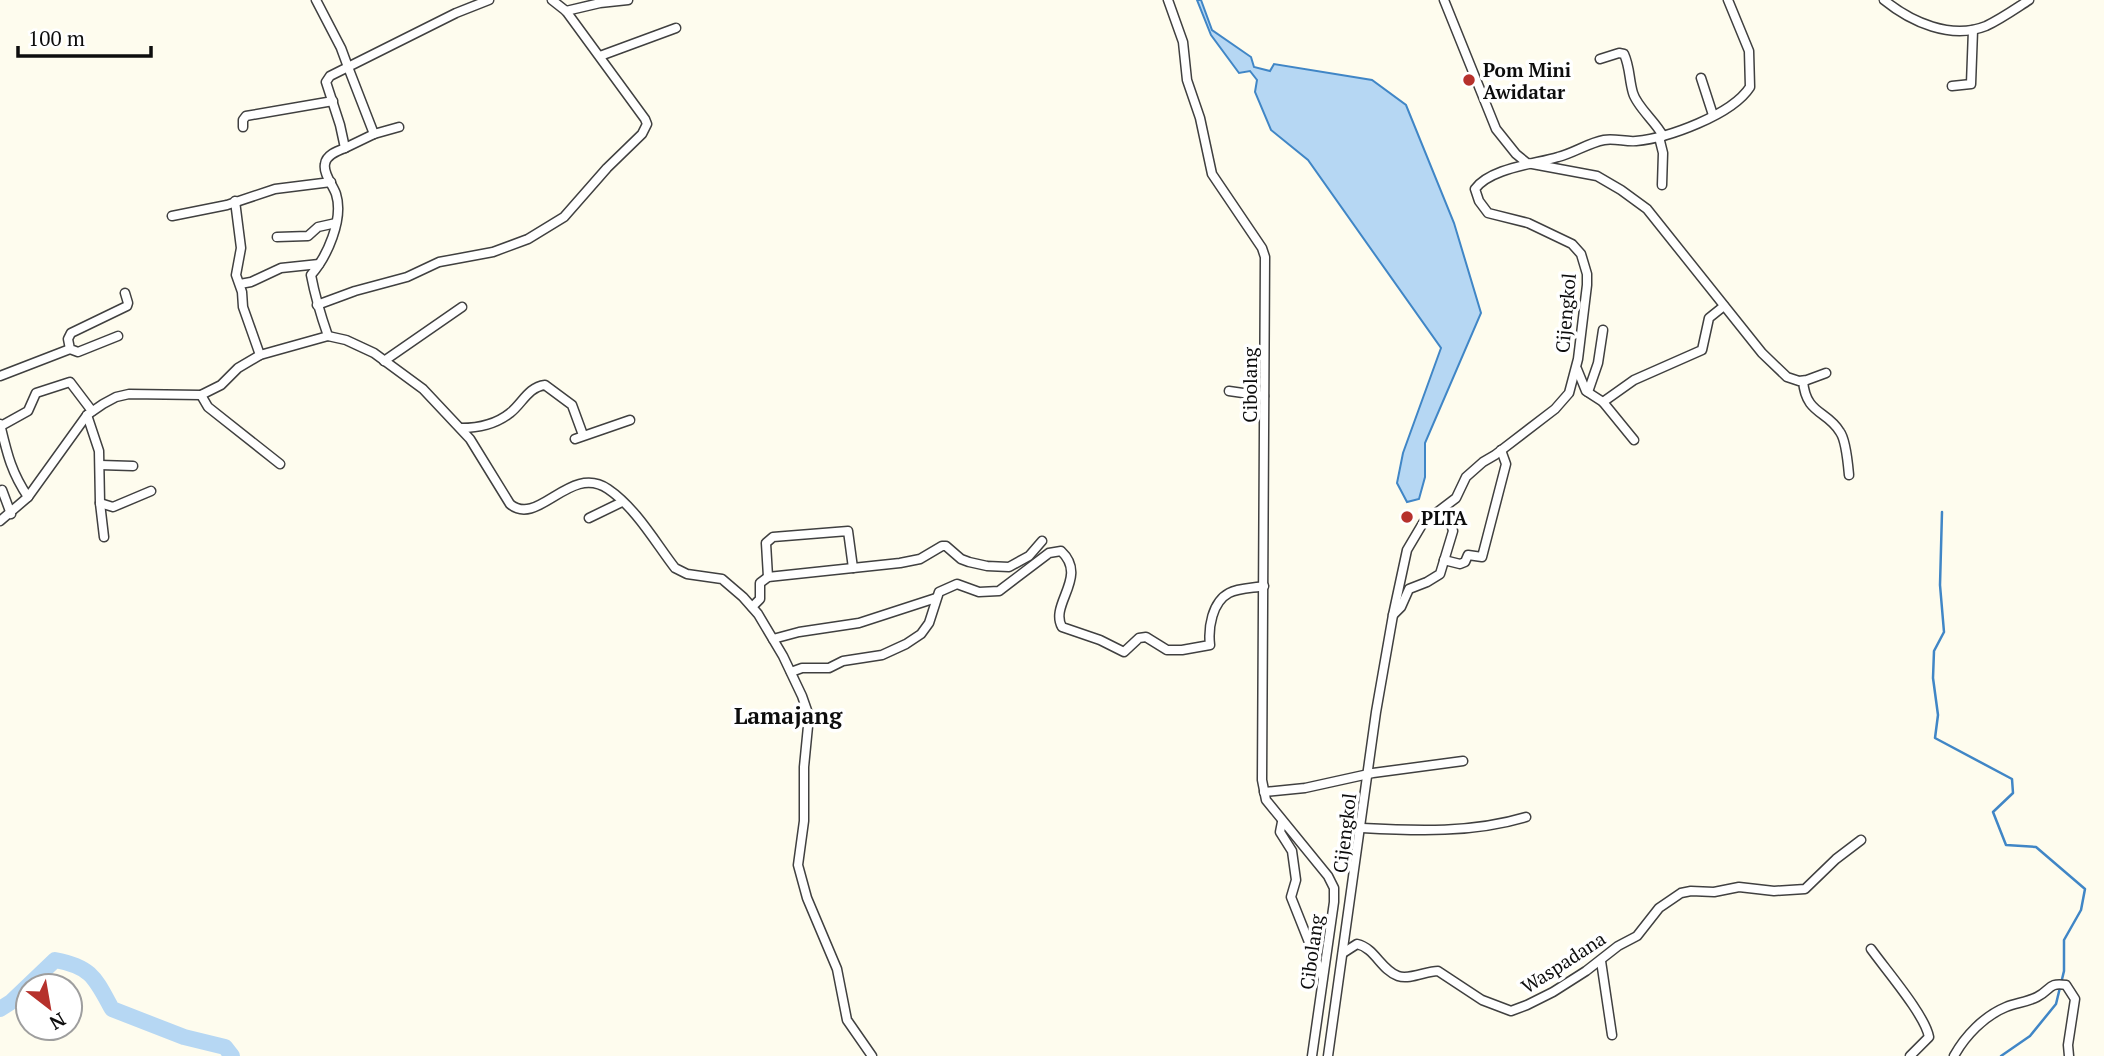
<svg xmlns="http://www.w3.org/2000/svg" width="2104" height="1056" viewBox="0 0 2104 1056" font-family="'PT Serif',serif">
<rect width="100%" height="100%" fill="#fefcee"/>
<path fill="#b6d7f3" stroke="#4086c6" stroke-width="2" d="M1197 0H1201L1212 30 1251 57 1254 67 1270 71 1274 64 1372 80 1406 105 1454 223 1481 313 1425 443V477L1419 499 1407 502 1397 483 1403 453 1441 348 1308 160 1271 130 1255 92 1257 80 1250 71 1239 73 1211 35Z"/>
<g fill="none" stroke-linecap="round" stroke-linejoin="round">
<path stroke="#4086c6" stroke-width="2.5" d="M1942 512 1940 585 1944 632 1934 651 1933 678 1938 715 1935 738 2012 779 2013 793 1993 812 2006 845 2036 847 2085 889 2081 910 2064 940V971L2056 1004 2030 1036 2001 1056"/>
<path stroke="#b6d7f3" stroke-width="16" d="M0 1009 11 1002 55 960C92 967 95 978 112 1009L184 1037 225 1047 232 1056"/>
<g stroke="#404040" stroke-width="11">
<g id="minor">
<path d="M316 0 341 48 348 67 330 76 326 82 340 125 345 148C337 151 326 155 325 164 323 174 333 185 336 194 344 219 327 257 311 275 315 296 321 316 328 336"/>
<path d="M1168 0 1183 42 1187 80 1200 118 1212 174 1262 248 1265 257 1262 780 1266 800 1328 876 1334 888V902L1312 1056"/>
<path d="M1444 0 1496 129 1516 154 1527 163 1597 176 1621 190 1647 209 1762 353 1787 377 1799 381 1807 380 1826 373"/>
<path d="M1884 0C1911 22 1951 40 1986 26 2001 19 2015 9 2029 0"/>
<path d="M566 11 600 3 628 0"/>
<path d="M600 56 676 28"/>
<path d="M1600 59 1619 53 1624 54C1630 67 1629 80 1633 93 1637 107 1656 122 1663 136"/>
<path d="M1701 78 1713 115"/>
<path d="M1952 86 1971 84 1973 30"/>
<path d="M243 127V120L246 116 333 101"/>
<path d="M374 134 348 67 456 13 489 0"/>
<path d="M1659 137 1663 153 1662 185"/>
<path d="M345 148 374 134 399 127"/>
<path d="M235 201 241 248 236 275 242 292 243 307 260 355"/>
<path d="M172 216 227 205 275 189 331 182"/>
<path d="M277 237 308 236 318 227 336 223"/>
<path d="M240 284 251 282 281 268 319 264"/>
<path d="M317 305 355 291 407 277 439 262 493 252 528 239 564 217 607 168 642 134 647 124 645 119 566 11 552 0"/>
<path d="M118 336 78 352 70 349 68 339 71 333 127 306 128 303 125 293"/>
<path d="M384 361 462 307"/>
<path d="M1577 369 1586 391 1603 402 1634 440"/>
<path d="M0 376 70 349"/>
<path d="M1803 381C1806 415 1827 410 1840 432 1846 440 1848 464 1849 475"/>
<path d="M1229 391 1264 396"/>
<path d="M1588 392 1598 363 1603 330"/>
<path d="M201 395 208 407 280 464"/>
<path d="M1603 402 1634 380 1702 350 1709 318 1724 306"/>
<path d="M87 415 99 451 100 503 104 537"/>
<path d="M0 424C7 453 11 472 28 497"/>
<path d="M1 426 28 411 36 393 70 382 92 411"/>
<path d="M461 428C479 428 495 425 510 413 522 404 528 387 545 385L572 405 583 435"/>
<path d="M575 439 630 420"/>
<path d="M100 465 133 466"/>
<path d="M2 490 11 514"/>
<path d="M100 503 113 507 151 491"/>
<path d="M589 518 622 502"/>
<path d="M0 521 28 497 87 415 103 404 116 397 129 394 201 395 221 385 238 368 260 355 328 336 346 340 374 353 423 389 470 439 510 504C538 528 570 463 608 489 636 508 655 542 675 568L687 574 722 579 743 597 758 614 783 656 802 696 809 716 804 767V821L798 865 807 898 837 969 847 1020 872 1056"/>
<path d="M1444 560 1460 564 1465 562 1468 555 1482 557 1506 464 1501 450"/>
<path d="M768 577 766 543 773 537 848 531 853 568"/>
<path d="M752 607 760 599V583L768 577 900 563 920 559 942 546H946L961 559 969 562 987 566 1009 567 1029 556 1042 541"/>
<path d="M1393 615 1401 607 1409 589 1427 582 1440 574 1453 531 1450 520 1442 510"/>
<path d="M773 639 799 632 859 623 936 598"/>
<path d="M791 672 802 668H829L843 661 882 655 906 644 921 634 929 623 939 592 957 584 979 592 999 591 1049 553 1061 551C1089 577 1049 604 1062 627L1100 640 1124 652 1139 638 1146 637 1167 650H1182L1210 645C1208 628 1212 602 1229 593 1238 588 1254 588 1264 586"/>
<path d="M1264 792 1305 788 1373 773 1463 761"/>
<path d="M1282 822 1280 832 1292 851 1296 880 1291 897 1322 975"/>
<path d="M1362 828C1417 831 1473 833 1526 817"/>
<path d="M1871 949C1886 970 1925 1015 1929 1037L1910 1056"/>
<path d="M1343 953 1357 944C1375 948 1381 970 1398 976 1410 980 1426 971 1438 971L1482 1000 1511 1011 1527 1005 1553 992 1586 971 1618 946 1637 936 1659 908 1681 893 1691 891 1714 892 1739 887 1774 891 1805 889 1836 859 1861 840"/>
<path d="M1601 961 1612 1035"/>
<path d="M1328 1056 1376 712 1393 615 1407 550 1423 523 1456 498 1466 477 1483 462 1495 455 1555 409 1569 393 1578 359 1587 285V274L1581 254 1572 244 1528 223 1488 213 1479 201 1475 189C1490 168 1535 164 1558 157 1574 153 1588 143 1604 140 1614 138 1626 142 1636 141 1668 138 1732 115 1750 87L1749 51 1728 0"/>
<path d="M1954 1056C1965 1036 1984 1016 2006 1007 2016 1003 2027 1002 2037 997 2051 990 2048 982 2066 985L2075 999 2068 1045 2069 1056"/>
</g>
</g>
<use href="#minor" stroke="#fff" stroke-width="8"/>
</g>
<g fill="#b6312c" stroke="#fff" stroke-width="2.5">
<circle cx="1469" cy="80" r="7"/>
<circle cx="1407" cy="517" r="7"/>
</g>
<g text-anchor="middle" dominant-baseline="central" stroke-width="7" stroke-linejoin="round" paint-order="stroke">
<g font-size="19" font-weight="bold" fill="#0d0d0d" stroke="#fff" text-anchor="start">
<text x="1483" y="69">Pom Mini<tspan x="1483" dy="22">Awidatar</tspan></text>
<text x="1421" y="517">PLTA</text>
</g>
<g font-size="19" fill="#0d0d0d" stroke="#fff">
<text transform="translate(1565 313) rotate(-85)">Cijengkol</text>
<text transform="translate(1249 385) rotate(-90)">Cibolang</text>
<text transform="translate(1344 833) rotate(-83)">Cijengkol</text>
<text transform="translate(1311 952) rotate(-82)">Cibolang</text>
<text transform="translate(1563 962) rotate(-33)">Waspadana</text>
</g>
<g font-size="23" font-weight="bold" fill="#0d0d0d" stroke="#fff">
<text x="788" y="715">Lamajang</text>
</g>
</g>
<g transform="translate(49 1007) rotate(149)"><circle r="33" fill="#ffffff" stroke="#9e9e9e" stroke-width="2"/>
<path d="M0-5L12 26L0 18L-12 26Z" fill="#b6312c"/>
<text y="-10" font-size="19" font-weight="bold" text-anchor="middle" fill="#0d0d0d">N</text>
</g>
<path d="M18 46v10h133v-10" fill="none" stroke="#0d0d0d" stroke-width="3.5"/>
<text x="28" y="46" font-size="21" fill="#0d0d0d" stroke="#ffffff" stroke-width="5" paint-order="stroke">100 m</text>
</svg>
